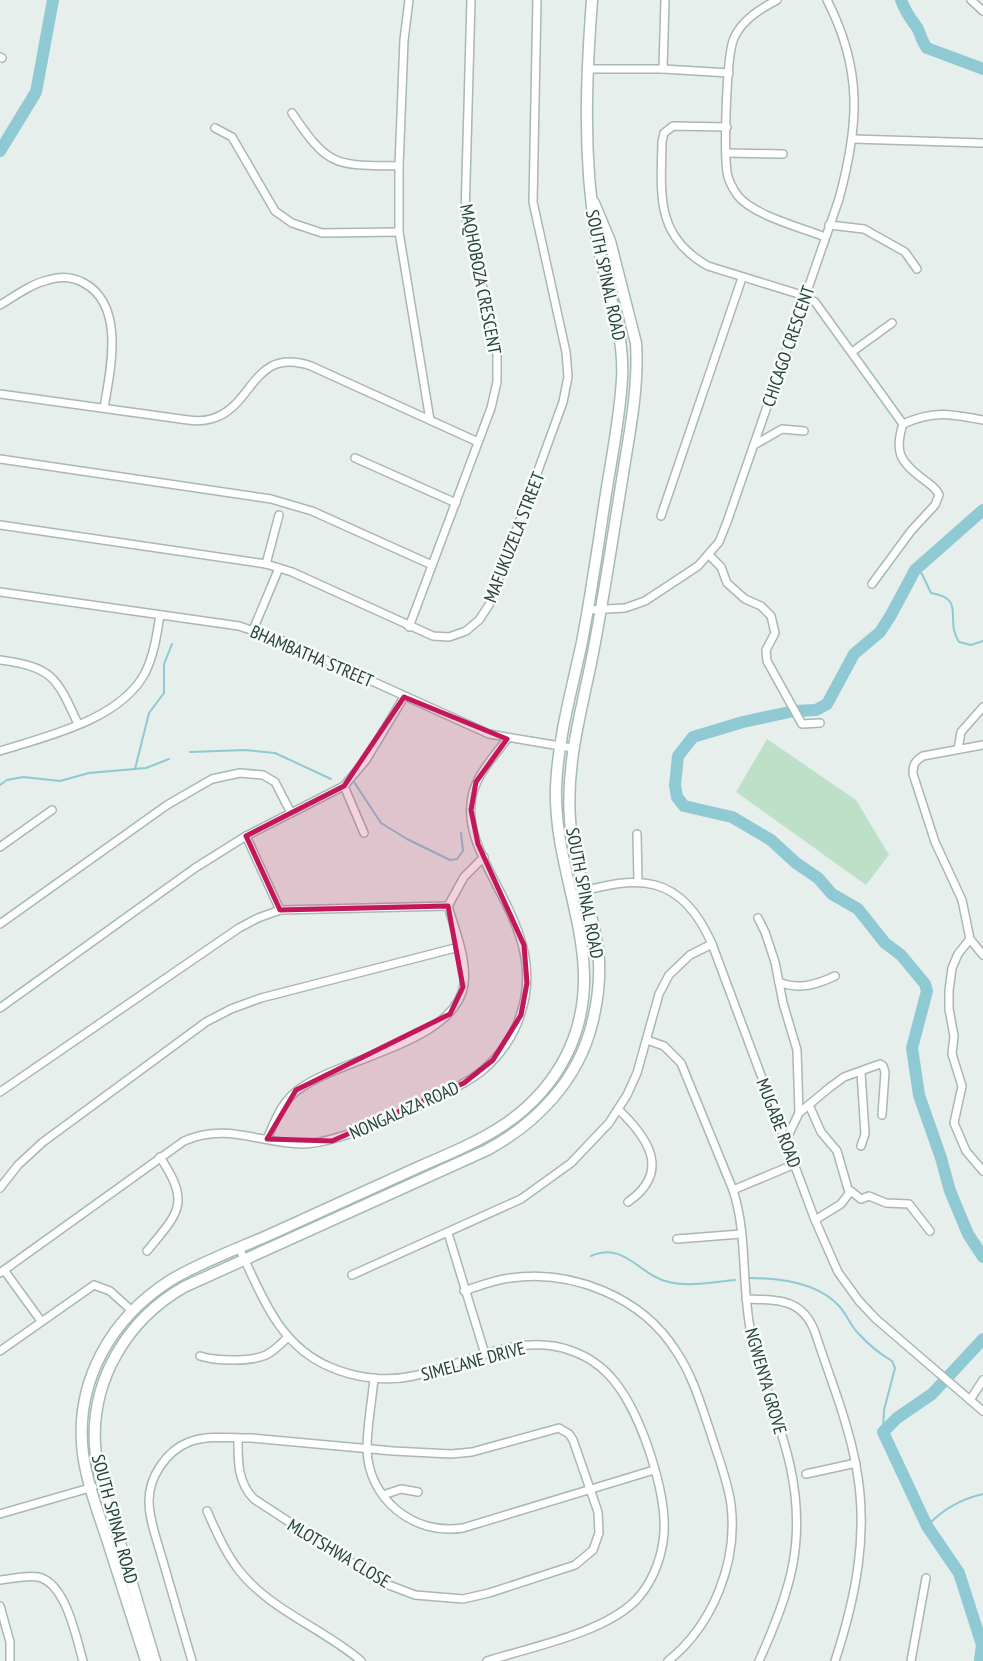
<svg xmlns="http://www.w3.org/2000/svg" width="983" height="1661" viewBox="0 0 983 1661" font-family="'PT Sans Narrow',sans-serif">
<rect width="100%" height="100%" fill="#e6efeb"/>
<path fill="#bfe0c8" d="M767 739 856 800 889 855 866 885 736 792Z"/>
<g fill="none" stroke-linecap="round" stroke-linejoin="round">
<g stroke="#8ec9d4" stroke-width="2">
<path d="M915 570 922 574 931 593C967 599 944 619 959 642L971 645 983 641"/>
<path d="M190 752 245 750 275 753 331 779"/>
<path d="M135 769 149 713 164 693V664L172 644"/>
<path d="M354 782 381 823 407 839 450 860 457 859 463 851 461 833"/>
<path d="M0 785 7 780 23 777 60 781 89 773 146 768 169 759"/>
<path d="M591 1256C625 1241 638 1275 669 1282 689 1287 714 1282 735 1280"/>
<path d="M749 1278C779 1278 819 1283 840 1307 847 1315 851 1327 859 1334 868 1344 880 1354 892 1361L895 1368 884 1410 883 1432"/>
<path d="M927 1526C943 1509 961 1499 983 1494"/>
</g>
<g stroke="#8ec9d4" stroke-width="12">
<path d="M901 0C905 11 909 17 916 26 921 33 921 41 927 48L983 69"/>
<path d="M0 151 36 92 53 0"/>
<path d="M983 510 915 570 891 615 880 632 854 654 827 704 816 710 794 711 743 722 693 737 678 756 675 785 677 797 684 806 732 817 771 840 796 863 818 878 832 894 858 909 885 943 901 955 925 984 927 991 912 1048 919 1095 941 1158 950 1191 968 1234 983 1257"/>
<path d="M980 1661 982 1645 959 1573 927 1526 883 1432 897 1418 932 1394 983 1339"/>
</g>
<g stroke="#a8b8b2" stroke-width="10">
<g id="street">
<path d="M409 0 404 40 399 166V232L430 420"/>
<path d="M777 0C760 9 742 20 734 38 726 56 724 150 727 172 728 181 733 189 738 196 755 216 800 227 825 237"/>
<path d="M971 0 983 11"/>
<path d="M0 57 2 58"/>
<path d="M587 69H663L729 73"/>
<path d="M663 69 665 0"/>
<path d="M292 113C329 168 335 165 399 166"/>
<path d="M727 127 673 126 664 133 662 142C661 195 655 236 708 266L805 296 815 302 903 424C894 452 900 462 923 479 929 484 936 487 939 495L935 505 911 531 872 584"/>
<path d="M215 128 232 137 275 211 292 223 322 233 399 232"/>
<path d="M853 139 983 143"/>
<path d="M727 153 783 154"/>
<path d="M829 225 864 229 905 252 917 269"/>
<path d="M0 305C15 296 31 284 48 280 60 276 73 277 84 283 126 306 110 371 104 408"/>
<path d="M852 352 892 323"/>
<path d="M0 394 188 420C196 421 204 421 211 419 255 407 251 346 311 366L478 442"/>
<path d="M903 424C934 410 951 414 983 420"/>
<path d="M754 445 782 429 804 431"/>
<path d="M355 458 456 503"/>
<path d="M0 459 271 499 312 511 432 565"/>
<path d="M661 516 742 278"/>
<path d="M0 525 266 564 292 572 433 636 449 637 466 631 479 620 489 605 563 402 568 377 566 352 533 202 537 0"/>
<path d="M709 555 721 567 727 583 745 599 761 606 771 616 775 633 766 650 767 661 802 724 820 723"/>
<path d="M266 564 279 515"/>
<path d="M0 592 239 626 281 640 489 734 572 748"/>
<path d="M588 610 625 608 645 601 698 566 719 542 727 522 839 199C859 125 863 70 827 0"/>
<path d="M409 627 491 408 497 382V345L465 215 471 0"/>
<path d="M253 630 279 568"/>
<path d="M0 660C53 667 57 678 78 724"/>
<path d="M983 745 923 756C915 761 913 764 913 774L935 842 962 900 970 939 983 955"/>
<path d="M958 749 961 732 983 707"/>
<path d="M0 751C47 736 120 720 145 673 154 655 157 634 160 615"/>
<path d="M344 786 364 833"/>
<path d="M637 834 638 882"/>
<path d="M246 836 280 910"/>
<path d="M0 847 52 810"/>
<path d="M571 895C638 874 681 873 712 944L815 1220 838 1272 859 1301 876 1319 983 1411"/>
<path d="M758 918 765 932 775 962 783 1003 797 1050 799 1113"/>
<path d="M0 924 167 805 212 779 240 773 263 775 275 782 291 813"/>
<path d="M970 939 958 954 952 968 949 991V1009L954 1036 952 1054 962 1086 954 1123 966 1151 983 1171"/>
<path d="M779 982C798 990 816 985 835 976"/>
<path d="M0 1008 195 868 246 836 344 786 366 760 404 697"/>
<path d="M647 1040 664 1046 681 1063 733 1190C748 1235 741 1286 751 1333 760 1378 780 1420 790 1465 807 1542 790 1592 759 1661"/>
<path d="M861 1072 865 1134 861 1146"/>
<path d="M0 1092 239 928 258 918 280 910 448 906"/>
<path d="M809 1105 821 1132 837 1151 848 1189 861 1199 869 1196 886 1203 909 1204 930 1231"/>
<path d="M619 1110C649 1139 671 1172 628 1202"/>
<path d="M267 1139C275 1121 281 1102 298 1090 339 1058 456 1043 464 984 467 959 455 930 448 906L464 877 484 857"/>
<path d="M786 1140 799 1113 829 1088 844 1077 880 1064 883 1066 885 1072 882 1115"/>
<path d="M0 1188 18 1165 43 1142 206 1022 231 1009 261 998 459 947"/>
<path d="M733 1190 795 1164"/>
<path d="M815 1220 841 1204 850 1192"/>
<path d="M448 1233 485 1354"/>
<path d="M677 1239 741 1234"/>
<path d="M239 1248C262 1295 278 1345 330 1367 355 1378 386 1382 413 1376 465 1365 518 1331 572 1351 589 1357 604 1368 615 1382 642 1416 670 1499 663 1542 660 1562 651 1584 637 1599 605 1633 531 1647 487 1661"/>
<path d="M147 1251C179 1212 191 1204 160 1157"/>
<path d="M4 1270 41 1321"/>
<path d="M0 1273 184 1141C228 1122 260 1144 303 1144 340 1144 455 1094 483 1070 500 1056 515 1034 521 1013 551 922 454 860 473 792 479 772 495 755 507 739"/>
<path d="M352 1275 521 1199 571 1163 609 1123 627 1095 637 1073 659 994 669 975 690 955 712 944"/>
<path d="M464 1291C479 1286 494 1280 510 1278 572 1269 642 1297 676 1351 693 1376 701 1405 711 1434 718 1457 728 1481 731 1505 738 1562 713 1625 668 1661"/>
<path d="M746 1299C778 1300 802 1298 815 1332 829 1376 848 1421 856 1466 869 1532 856 1597 835 1661"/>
<path d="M0 1351 94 1285 110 1291 131 1310"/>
<path d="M200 1356C215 1361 250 1362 266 1355 274 1351 281 1344 287 1338"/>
<path d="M374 1378C372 1401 367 1426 367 1449 368 1499 414 1536 463 1528L654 1470"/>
<path d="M970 1400 983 1380"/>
<path d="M806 1474 856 1463"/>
<path d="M383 1495 401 1489 418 1492"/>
<path d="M207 1511C216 1531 225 1552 238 1569 269 1610 323 1628 361 1661"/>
<path d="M0 1514 93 1487"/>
<path d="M0 1580C12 1579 27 1575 38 1577 66 1583 76 1637 83 1661"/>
<path d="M0 1606 10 1642V1661"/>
<path d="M192 1661C182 1627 172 1592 162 1558 157 1540 149 1520 149 1501 149 1477 166 1451 189 1442 208 1435 232 1438 252 1438L393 1451 451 1454 472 1452 559 1428 569 1434 573 1440 598 1512 599 1533 593 1550 575 1565 489 1593 463 1599 415 1595 381 1582 254 1499C237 1482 238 1460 238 1438"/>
<path d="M911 1661 926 1578"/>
</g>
</g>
<g stroke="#a4bbb3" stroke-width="13">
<g id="secondary">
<path d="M146 1661C133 1620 120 1580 107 1539 98 1512 87 1483 83 1454 74 1382 111 1318 171 1280 201 1262 237 1249 269 1235 320 1212 370 1189 421 1166 482 1140 534 1118 566 1056 613 963 553 882 556 787 558 738 572 689 582 642 592 590 599 538 607 487 613 451 620 415 622 379 625 329 604 284 596 235 583 157 586 79 592 0"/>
<path d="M155 1661C143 1622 132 1583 120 1543 111 1512 97 1478 95 1445 91 1379 128 1319 184 1287L487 1150C537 1123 578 1080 592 1024 598 1000 601 974 598 950 592 906 573 865 570 820 566 766 580 716 591 663 603 603 612 541 622 480 629 435 639 389 636 343L610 241 594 203"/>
</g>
</g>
<use href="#street" stroke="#fff" stroke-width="7"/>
<use href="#secondary" stroke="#fff" stroke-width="10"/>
</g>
<path fill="#c2185b" fill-opacity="0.2" stroke="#c2185b" stroke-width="5" stroke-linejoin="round" d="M404 697 507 739 476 782 471 810 478 844 524 945 527 983 521 1015 493 1060 464 1083 332 1141 267 1139 296 1090 450 1014 463 987 448 906 280 910 246 836 344 786Z"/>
<g text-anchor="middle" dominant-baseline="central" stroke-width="5" stroke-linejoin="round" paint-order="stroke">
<g font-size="18" fill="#24423a" stroke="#f7fbf9">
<text transform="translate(606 275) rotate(78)">SOUTH SPINAL ROAD</text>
<text transform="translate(481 279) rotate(79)">MAQHOBOZA CRESCENT</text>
<text transform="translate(788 346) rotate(-71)">CHICAGO CRESCENT</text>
<text transform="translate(514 537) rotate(-69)">MAFUKUZELA STREET</text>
<text transform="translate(312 656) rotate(23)">BHAMBATHA STREET</text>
<text transform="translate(585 893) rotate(79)">SOUTH SPINAL ROAD</text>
<text transform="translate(404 1110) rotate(-24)">NONGALAZA ROAD</text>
<text transform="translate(779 1123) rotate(69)">MUGABE ROAD</text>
<text transform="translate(473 1361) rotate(-15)">SIMELANE DRIVE</text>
<text transform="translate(766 1381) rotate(74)">NGWENYA GROVE</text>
<text transform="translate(115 1519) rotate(75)">SOUTH SPINAL ROAD</text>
<text transform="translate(339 1553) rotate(31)">MLOTSHWA CLOSE</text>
</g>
</g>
</svg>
